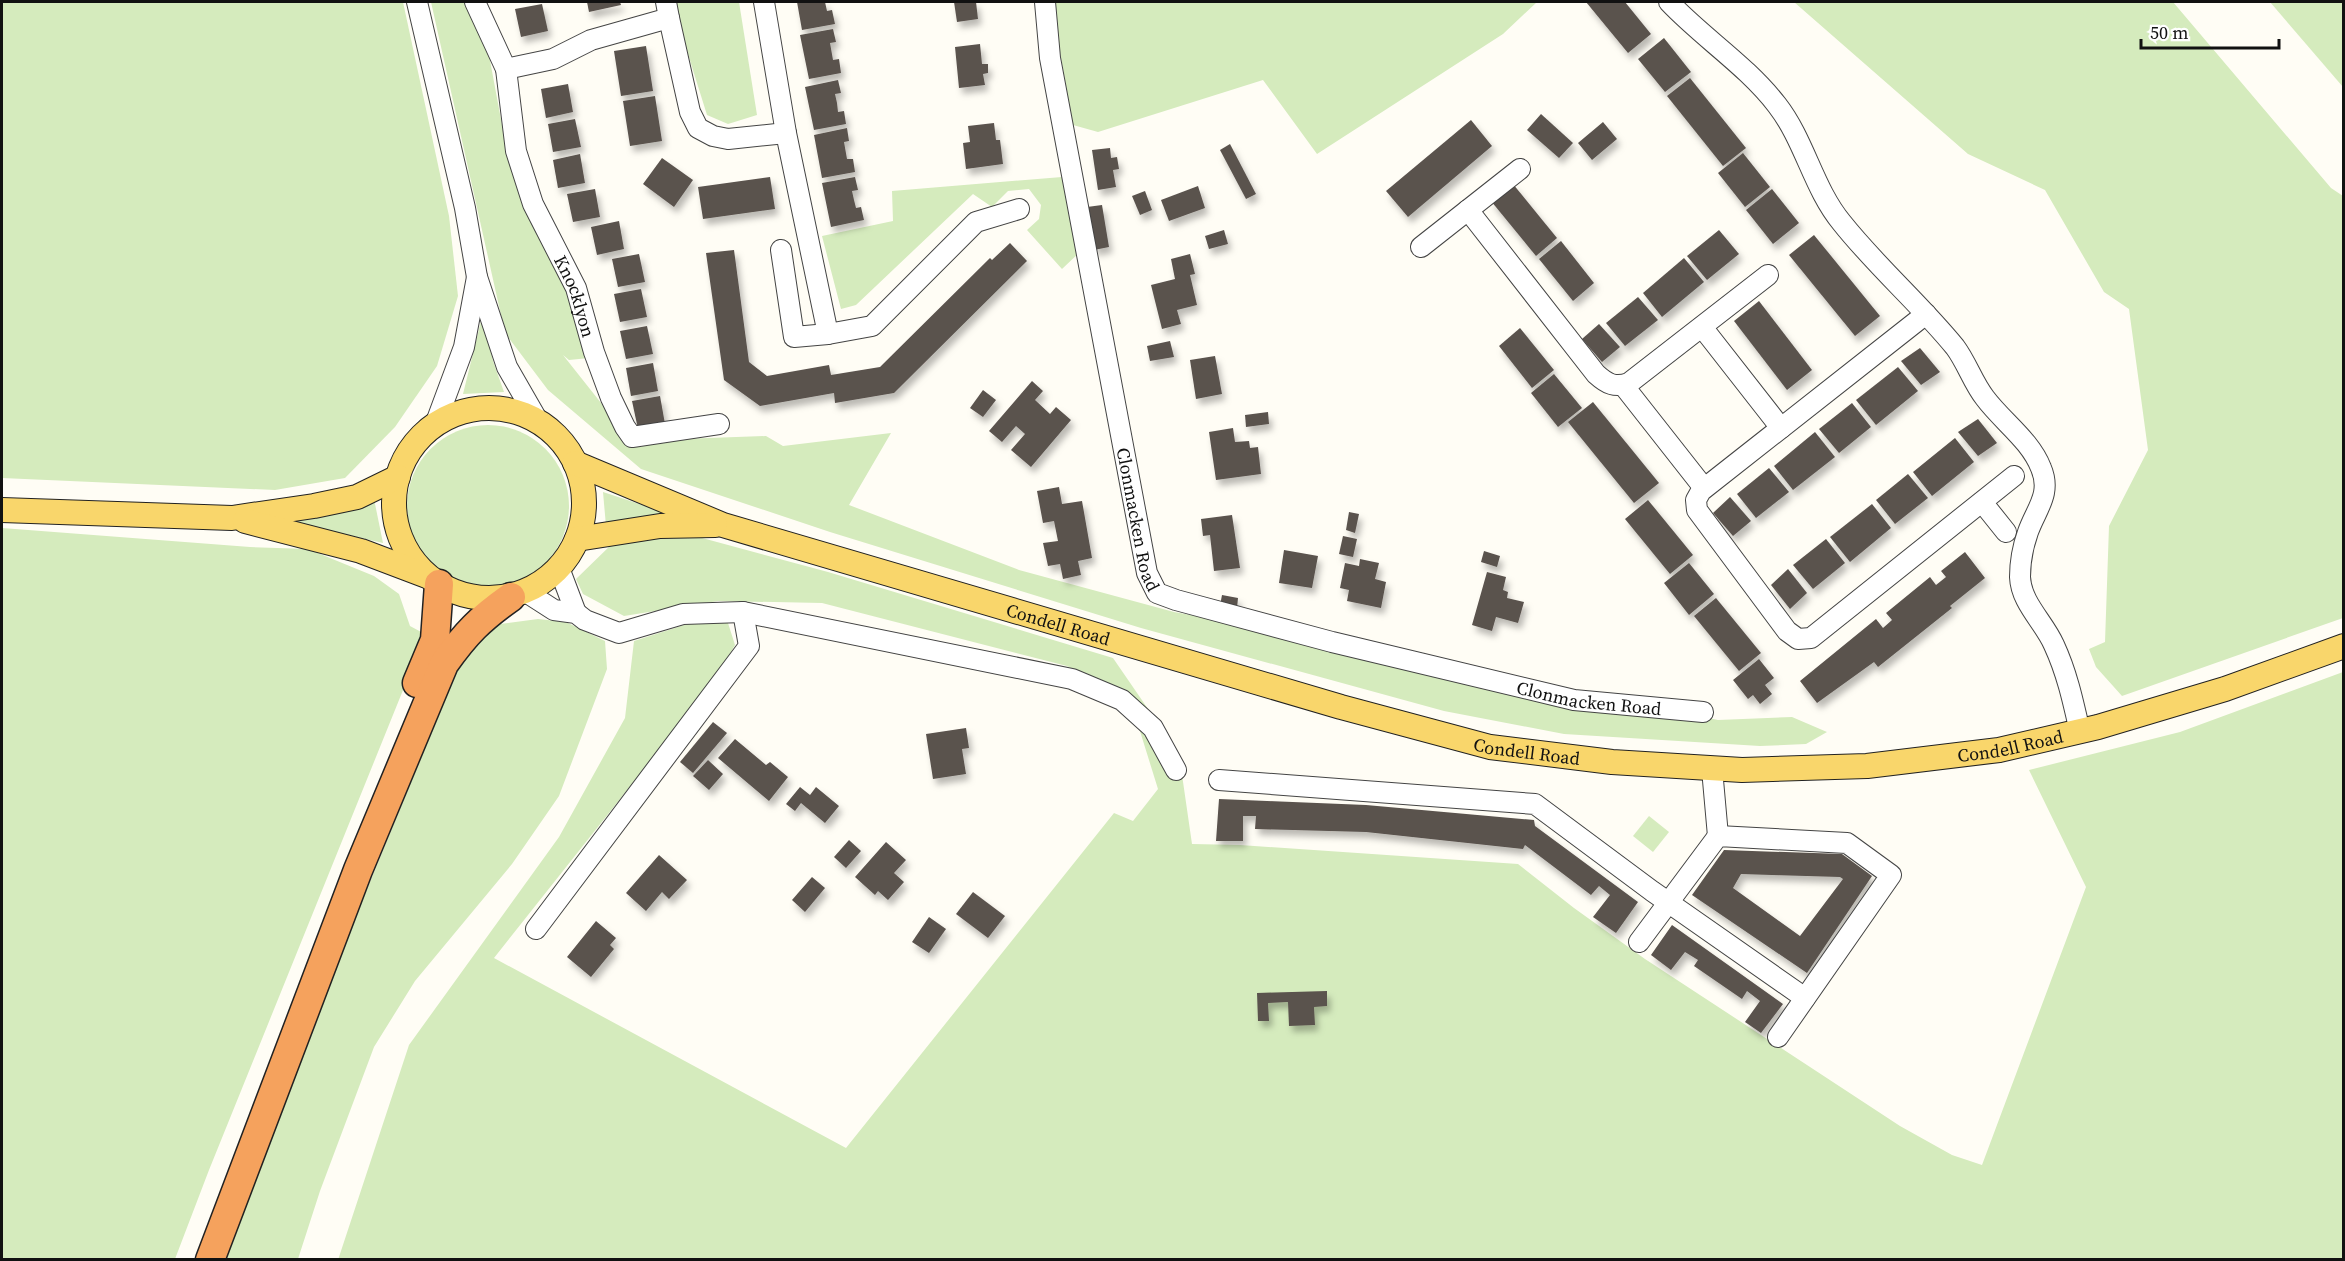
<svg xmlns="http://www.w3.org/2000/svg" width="2345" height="1261" viewBox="0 0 2345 1261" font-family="'Source Serif 4',serif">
<defs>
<filter id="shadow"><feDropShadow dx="3.5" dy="6" stdDeviation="3" flood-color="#0004"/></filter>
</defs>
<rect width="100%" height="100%" fill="#fffdf5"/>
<g fill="#d5ebbd">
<path d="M2 2H403L449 216 458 296 437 366 395 427 345 478 275 490 2 478Z"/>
<path d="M431 2H466L489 55 505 141 532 224 570 290 589 358 569 360 563 355 605 408 625 441 766 436 783 446 891 433 849 505 1019 570 1174 612 1429 658 1718 720 1792 717 1827 732 1806 744 1760 746 1564 734 1444 711 1141 628 830 532 641 469 548 390 505 333Z"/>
<path d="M676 2H739L757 115 728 124 707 115 678 22Z"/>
<path d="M1051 2H1537L1503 34 1317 154 1263 80 1098 132 1073 125Z"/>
<path d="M1794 2H2173L2331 188 2343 196V618L2122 696 2096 667 2089 649 2105 642 2109 526 2148 450 2129 309 2104 292 2045 190 1968 154Z"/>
<path d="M2270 2H2343V87Z"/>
<path d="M1062 177 1081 251 1062 269 1027 230 1039 219 1041 205 1029 189 1008 191 992 207 973 194 856 305 841 309 822 236 893 221 892 191Z"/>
<path d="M483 313 493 361 504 392 463 394Z"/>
<circle cx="488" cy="506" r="81"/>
<path d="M603 492 670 514 606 526Z"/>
<path d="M374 499 383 543 282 520Z"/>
<path d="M2 528 250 547 308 549 374 576 399 594 410 626 423 633 416 658 209 1170 175 1259H2Z"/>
<path d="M669 529 828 572 1113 658 1179 754 1192 844 1240 845 1518 864 1574 908 1645 959 1900 1126 1952 1155 1982 1165 2086 887 2029 770 2180 732 2343 672V1259L338 1260 409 1045 559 837 625 718 634 641 700 620 728 623 735 645 716 678 494 958 846 1148 1114 813 1133 821 1158 789 1130 699 1067 666 822 603 718 601 624 616 583 594 576 579 614 542Z"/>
<path d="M538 619 566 622 605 641 607 669 559 796 512 864 415 981 374 1047 320 1191 298 1259 222 1260 273 1117 466 649 492 625Z"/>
<path d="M1649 816 1669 832 1653 852 1633 836Z"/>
</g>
<g fill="#5a524d" fill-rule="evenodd" filter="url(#shadow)">
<path d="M587 2H620L621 5 589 12Z"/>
<path d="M797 2H825L827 11 832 10 835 24 802 30Z"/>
<path d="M954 2H976L978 19 957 22Z"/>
<path d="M1586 2H1625L1651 34 1628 53Z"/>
<path d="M542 4 548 31 521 37 515 9Z"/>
<path d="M833 29 836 42 830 43 833 60 839 59 841 73 809 79 800 35Z"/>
<path d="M1664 38 1691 72 1665 92 1638 59Z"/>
<path d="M980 44 982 64H988V73L983 74 985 85 959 88 955 47Z"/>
<path d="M646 46 653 91 621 96 614 51Z"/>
<path d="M1690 78 1746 148 1723 166 1667 96Z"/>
<path d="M838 80 841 93 835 94 837 103 838 112 844 111 846 124 814 130 805 87Z"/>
<path d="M568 84 573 112 546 118 541 89Z"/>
<path d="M655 96 662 141 630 146 623 101Z"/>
<path d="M1541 114 1573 143 1559 158 1527 130Z"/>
<path d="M575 119 581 147 553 152 548 124Z"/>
<path d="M1471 120 1492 146 1408 217 1386 191Z"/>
<path d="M1603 122 1617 139 1592 160 1578 143Z"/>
<path d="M994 123 996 140H1000L1003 164 966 169 963 143 970 142 968 126Z"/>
<path d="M847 128 849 141 844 142 847 159H853L855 172 822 178 814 135Z"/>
<path d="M1230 144 1256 194 1246 199 1220 150Z"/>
<path d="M1110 148 1111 158 1117 157 1119 169 1113 170 1116 187 1098 190 1092 150Z"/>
<path d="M1743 153 1770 187 1745 207 1718 173Z"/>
<path d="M580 154 585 183 558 188 553 160Z"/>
<path d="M662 158 693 180 674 207 643 184Z"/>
<path d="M770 177 775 209 703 219 698 187Z"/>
<path d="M855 177 858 190 852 191 854 200 856 208 861 207 864 220 831 227 822 183Z"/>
<path d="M1513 184 1557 238 1536 256 1491 201Z"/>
<path d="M1198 186 1205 208 1169 221 1161 200Z"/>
<path d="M595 189 600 217 573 222 567 194Z"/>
<path d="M1772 189 1799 223 1773 244 1746 210Z"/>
<path d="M1145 191 1152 210 1140 215 1132 196Z"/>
<path d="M1102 205 1109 247 1094 250 1087 207Z"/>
<path d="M619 221 624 249 597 255 591 227Z"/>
<path d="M1224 230 1228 244 1209 249 1205 236Z"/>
<path d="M1719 230 1739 254 1707 280 1687 256Z"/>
<path d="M1814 235 1880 316 1855 336 1789 255Z"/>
<path d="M1561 241 1594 283 1573 301 1539 259Z"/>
<path d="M1010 243 1027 261 894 393 835 403 834 393 760 406 724 380 706 253 734 250 749 362 767 376 829 365 831 375 880 367 990 258 992 260Z"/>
<path d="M639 254 645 282 618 287 612 259Z"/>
<path d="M1190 254 1195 274 1190 275 1197 305 1177 310 1181 324 1162 329 1151 285 1175 279 1171 259Z"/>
<path d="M1684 258 1704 282 1662 317 1643 293Z"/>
<path d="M641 289 647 317 620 322 614 294Z"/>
<path d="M1638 297 1658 320 1625 346 1606 323Z"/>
<path d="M1759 301 1812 370 1787 390 1734 321Z"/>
<path d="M1599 324 1620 347 1602 362 1582 339Z"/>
<path d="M647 326 653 354 626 359 620 331Z"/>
<path d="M1520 328 1554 370 1532 388 1499 346Z"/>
<path d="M1170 341 1174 357 1150 361 1147 346Z"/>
<path d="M1920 348 1940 372 1921 385 1901 361Z"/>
<path d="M1215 356 1222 394 1196 399 1190 360Z"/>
<path d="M653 363 658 391 631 396 626 368Z"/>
<path d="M1898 367 1918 391 1876 425 1856 400Z"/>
<path d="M1554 374 1582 408 1558 427 1531 393Z"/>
<path d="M1032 381 1043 391 1035 400 1050 414 1056 407 1071 420 1031 467 1011 450 1025 434 1016 426 1002 442 989 431Z"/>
<path d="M983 390 996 400 983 417 970 408Z"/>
<path d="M660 396 665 424 638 429 632 401Z"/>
<path d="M1593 402 1659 483 1634 503 1568 422Z"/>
<path d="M1852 403 1871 427 1839 453 1819 429Z"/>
<path d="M1268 412 1269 424 1246 427 1245 415Z"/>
<path d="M1978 419 1997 443 1978 456 1958 432Z"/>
<path d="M1233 428 1235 442 1249 441 1250 448 1258 447 1261 474 1216 480 1209 432Z"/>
<path d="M1815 432 1835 457 1793 490 1774 466Z"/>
<path d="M1955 438 1974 462 1932 496 1913 472Z"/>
<path d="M1769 468 1789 492 1756 518 1737 494Z"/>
<path d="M1908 474 1928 498 1895 524 1876 500Z"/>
<path d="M1059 487 1062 504 1082 501 1092 558 1078 561 1081 575 1063 579 1060 564 1048 566 1043 543 1058 541 1054 521 1043 523 1037 491Z"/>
<path d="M1730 497 1751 521 1733 536 1713 513Z"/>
<path d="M1648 500 1693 555 1670 574 1625 519Z"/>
<path d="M1872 504 1891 528 1850 562 1830 537Z"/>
<path d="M1349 512 1359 514 1355 533 1346 530Z"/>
<path d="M1232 515 1240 568 1214 571 1210 535 1203 536 1201 519Z"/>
<path d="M1343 536 1357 539 1353 557 1339 554Z"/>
<path d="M1826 539 1845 563 1813 589 1793 565Z"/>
<path d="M1284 550 1318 556 1312 588 1279 583Z"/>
<path d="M1484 551 1500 556 1497 567 1481 562Z"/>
<path d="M1965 552 1985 578 1950 606 1952 608 1878 667 1874 662 1817 703 1800 681 1876 619 1883 628 1892 620 1886 613 1930 577 1936 585 1946 577 1941 571Z"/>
<path d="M1360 559 1379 563 1375 579 1386 582 1381 608 1347 601 1349 590 1340 588 1345 563 1359 566Z"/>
<path d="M1689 563 1714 594 1689 615 1664 583Z"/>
<path d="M1788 569 1807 593 1790 609 1771 585Z"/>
<path d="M1487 572 1506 577 1503 590 1508 592 1507 598 1524 602 1518 623 1496 617 1492 631 1472 625Z"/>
<path d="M1222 595 1238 598 1237 608 1220 606Z"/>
<path d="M1716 598 1761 653 1739 671 1694 616Z"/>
<path d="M1759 659 1774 678 1765 685 1772 694 1760 704 1753 695 1748 699 1733 680Z"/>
<path d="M713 722 727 733 693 773 680 762Z"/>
<path d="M966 728 969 748 962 749 966 774 933 779 926 734Z"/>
<path d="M735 739 766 765 770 762 788 777 769 801 718 758Z"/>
<path d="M708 760 723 774 709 790 693 776Z"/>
<path d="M800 787 810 795 816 787 839 806 825 823 801 803 795 811 786 804Z"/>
<path d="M1219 799 1366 805 1534 820 1535 826 1638 902 1616 933 1593 917 1610 895 1599 886 1591 895 1525 845 1523 849 1366 832 1255 829 1256 816H1243V841H1216Z"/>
<path d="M849 840 861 851 846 868 834 857Z"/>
<path d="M886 842 906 860 894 873 904 882 888 900 878 891 875 895 855 877Z"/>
<path d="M1724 850 1842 854 1872 876 1807 973 1692 895ZM1741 874 1840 877 1843 879 1800 936 1733 888Z"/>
<path d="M659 855 687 880 669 899 662 892 646 911 626 893Z"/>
<path d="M812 877 825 888 805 912 792 900Z"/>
<path d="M973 892 1005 916 988 938 956 914Z"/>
<path d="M929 917 946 929 929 953 912 942Z"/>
<path d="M596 921 616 938 610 945 614 949 591 977 567 957Z"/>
<path d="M1672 925 1783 1004 1761 1033 1745 1022 1760 1001 1747 991 1742 999 1694 966 1698 960 1685 952 1671 970 1651 955Z"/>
<path d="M1327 991V1006L1314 1007 1315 1025 1289 1026 1288 1002 1268 1003 1269 1021H1258L1257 993Z"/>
</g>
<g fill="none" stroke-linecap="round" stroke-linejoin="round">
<g stroke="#444" stroke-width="22">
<g id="minor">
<path d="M417 2 465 208 477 277 507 367 538 421"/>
<path id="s1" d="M475 2 506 69 516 151 533 204 576 288 594 352 611 398 625 427 632 437 719 424"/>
<path d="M764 2 786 133 828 334"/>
<path id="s2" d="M1045 2 1050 58 1147 573 1157 593 1176 600 1332 642 1574 700 1703 712"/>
<path d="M1669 2C1703 38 1746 65 1777 105 1805 141 1813 188 1842 223 1877 267 1920 304 1955 347 1967 363 1973 383 1985 398 2003 422 2030 440 2041 468 2052 494 2036 509 2028 532 2023 546 2020 562 2020 577 2021 603 2044 622 2054 645 2067 673 2073 701 2080 732"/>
<path d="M669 18 690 112 698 128 713 136 728 139 786 133"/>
<path d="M506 69 553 59 591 40 669 18 666 2"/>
<path d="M1468 210 1596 374C1607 384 1615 388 1629 383L1768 275"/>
<path d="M1421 247 1520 169"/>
<path d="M781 250 794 337 828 334 872 326 976 222 1019 209"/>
<path d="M1926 314 1701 491 1696 500 1697 510 1787 631 1798 639 1811 638 2014 476"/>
<path d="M1702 327 1781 428"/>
<path d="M1623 385 1704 488"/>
<path d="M435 425 464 347 477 277"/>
<path d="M1982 502 2006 532"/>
<path d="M559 568 576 613"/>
<path d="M526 592 554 610 576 613 585 620 619 633 683 614 743 612 1072 679 1122 700 1153 728 1176 770"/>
<path d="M1712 769 1718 836"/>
<path d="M1219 780 1535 804 1652 891 1805 998"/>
<path d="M536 929 749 646 743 612"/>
<path d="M1639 942 1718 836 1847 843 1891 875 1778 1037"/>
</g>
</g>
<g stroke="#222" stroke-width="26">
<g id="major">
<circle cx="489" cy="503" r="95"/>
<path id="s3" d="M575 463 723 525 1341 707 1490 747 1612 762 1742 770 1867 766 1999 750 2098 727 2225 689 2344 646"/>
<path d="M2 510 232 518 314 506 357 497 398 477"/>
<path d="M245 521 361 551 427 576"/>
<path d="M577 539 660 526 715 525"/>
</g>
</g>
<g stroke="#222" stroke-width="31">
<g id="highway">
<path d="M417 683 435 640 439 584"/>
<path d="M210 1260 358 870 444 664C466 633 480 619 511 597"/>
</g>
</g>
<use href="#minor" stroke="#fff" stroke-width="20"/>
<use href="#major" stroke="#f9d66b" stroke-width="24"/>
<use href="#highway" stroke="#f5a25d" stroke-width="28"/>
</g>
<g text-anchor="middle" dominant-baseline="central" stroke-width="6" stroke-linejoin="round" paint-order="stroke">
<g font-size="18" fill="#111" stroke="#fff">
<text stroke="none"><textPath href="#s1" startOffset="314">Knocklyon</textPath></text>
<text stroke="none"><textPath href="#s2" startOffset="526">Clonmacken Road</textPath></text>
<text stroke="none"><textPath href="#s3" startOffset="510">Condell Road</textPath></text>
<text stroke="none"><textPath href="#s2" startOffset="1048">Clonmacken Road</textPath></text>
<text stroke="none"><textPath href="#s3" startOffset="1482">Condell Road</textPath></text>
<text stroke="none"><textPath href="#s3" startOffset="996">Condell Road</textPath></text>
</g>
</g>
<rect width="2345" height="1261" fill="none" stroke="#111111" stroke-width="6"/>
<path d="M2141 39v9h138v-9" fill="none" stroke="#111111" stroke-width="3"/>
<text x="2150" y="39" font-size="18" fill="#111111" stroke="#ffffff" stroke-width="4.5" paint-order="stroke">50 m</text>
</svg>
